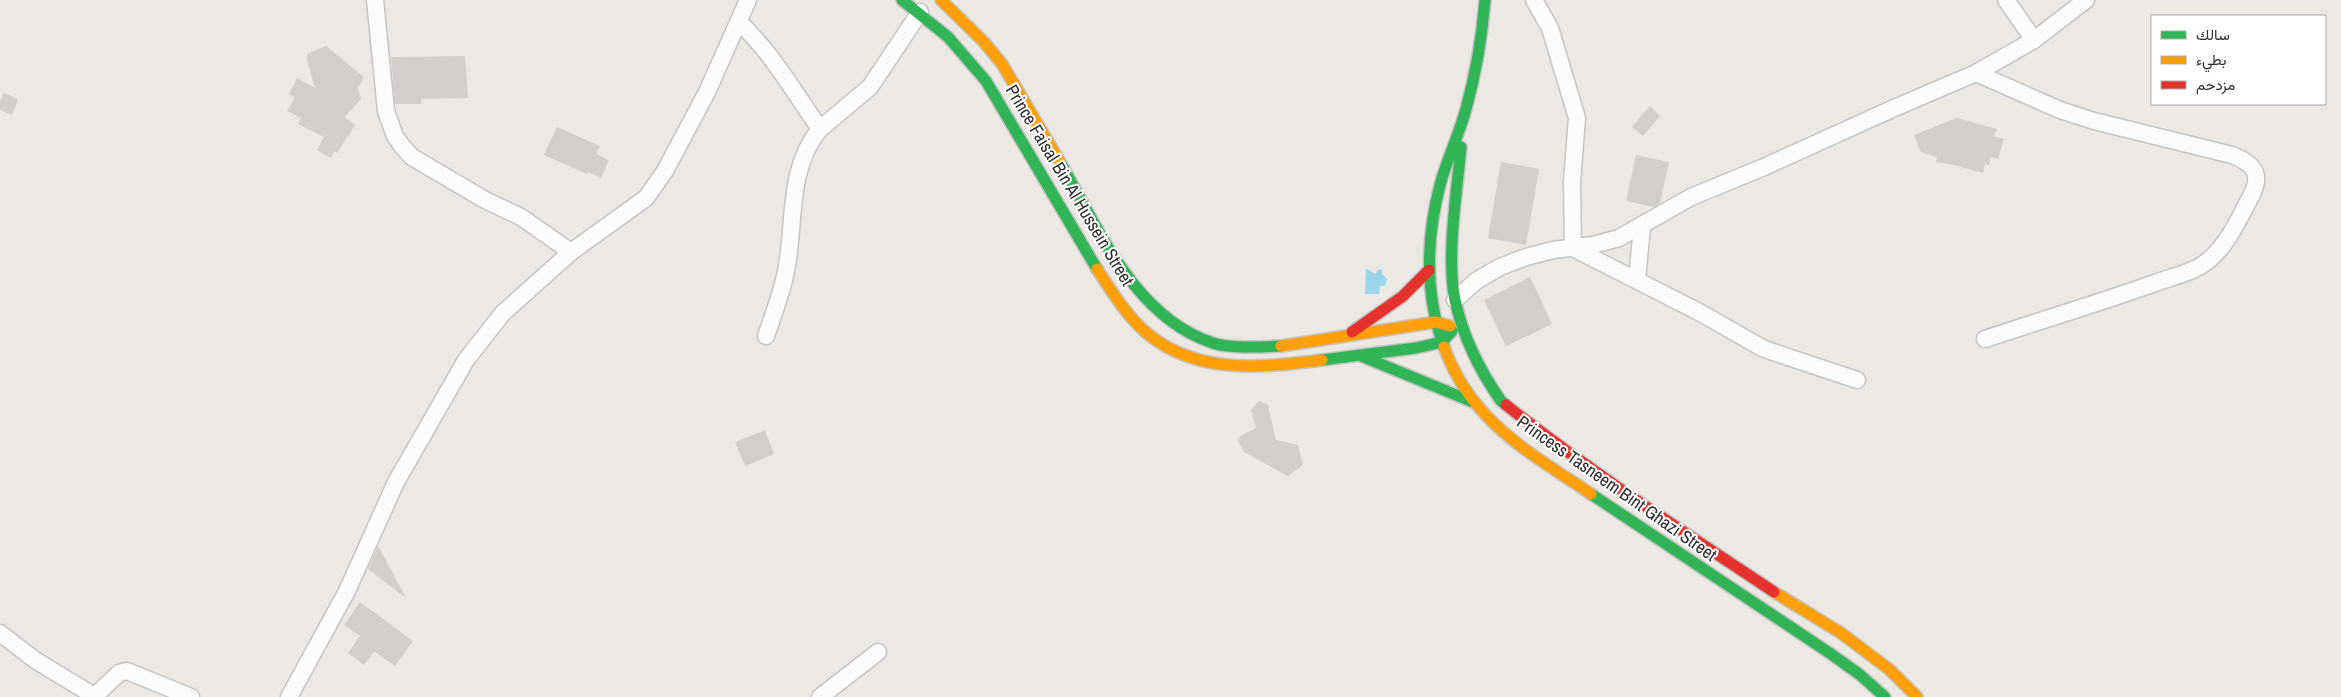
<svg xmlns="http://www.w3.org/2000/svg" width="2341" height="697" viewBox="0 0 2341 697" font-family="'Archivo Narrow',Vazirmatn,sans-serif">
<rect width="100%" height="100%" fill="#ece8e4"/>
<path fill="#99d6ec" d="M1366 268 1375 274 1379 269 1382 270V274L1387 279 1385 286H1380L1379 294H1365Z"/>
<g fill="#d1cecb">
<path d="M326 46 364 77 358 88 361 99 345 117 355 125 337 153 334 151 331 158 317 150 324 137 298 124 301 118 287 111 295 98 289 94 297 78 315 88 307 59V54Z"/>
<path d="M465 56 468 98 421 99V104H395L391 57Z"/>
<path d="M3 93 18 99 12 115 0 110V101Z"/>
<path d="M1650 106 1660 116 1643 136 1632 127Z"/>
<path d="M1957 118 1997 129 1994 136 2004 139 1998 159 1991 157 1989 165 1985 164 1983 173 1950 164 1936 162 1937 157 1921 152 1914 135Z"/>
<path d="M557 127 600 146 596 154 609 160 601 178 588 172 587 174 544 155Z"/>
<path d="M1636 155 1669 162 1660 203 1654 207 1626 201Z"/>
<path d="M1501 162 1539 169 1526 245 1488 238Z"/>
<path d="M1530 277 1552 324 1506 346 1484 300Z"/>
<path d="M1259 401 1268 405 1276 440 1298 445 1303 465 1288 476 1244 452 1238 441 1240 436 1256 428 1251 410Z"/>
<path d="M765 430 774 454 745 466 735 442Z"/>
<path d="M378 546 382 553 406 598 368 569Z"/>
<path d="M360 602 413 641 395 666 374 651 364 665 348 653 360 636 344 625Z"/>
</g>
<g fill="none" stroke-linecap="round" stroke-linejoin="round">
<g stroke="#c5c4c5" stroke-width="19">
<g id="street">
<path d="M375 0 386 111 395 136 402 146 412 157 485 200 521 217 571 252"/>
<path d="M1534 0 1550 28 1577 118 1572 182 1573 248 1699 312 1764 349 1857 380"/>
<path d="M2006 0 2034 40"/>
<path d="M739 22C772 53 794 92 820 129L870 87 920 12"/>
<path d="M1976 73 2060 110 2094 121 2232 155C2255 164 2263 175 2250 198 2238 220 2227 247 2205 263 2192 273 2171 277 2155 283 2099 303 2042 320 1985 339"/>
<path d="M1637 280 1642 226"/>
<path d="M1455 300 1476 281 1500 267 1526 257 1553 250 1593 245 1619 238 1691 197 1764 167 1892 109 1976 73 2034 40 2086 0"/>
<path d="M766 336C774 313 783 290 787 266 795 219 788 167 820 129"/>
<path d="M0 633 35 660 96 697"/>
<path d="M95 696 119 673 127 671 191 697"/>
<path d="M289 697 347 591 396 482 466 360 502 314 571 252 646 198 665 171 707 92 748 0"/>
<path d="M820 697 878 652"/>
</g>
</g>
<g stroke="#c5c4c5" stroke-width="14">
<g id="fast">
<path d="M902 0 948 37 986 81 1097 269"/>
<path d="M1461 147C1457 191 1446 258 1455 300 1463 337 1480 371 1501 401L1506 405"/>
<path d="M1060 162C1098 228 1135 318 1213 343 1229 349 1264 347 1281 346"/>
<path d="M1444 347C1425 295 1426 239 1440 185 1447 159 1459 135 1466 109 1476 73 1482 37 1485 0"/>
<path d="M1361 356 1473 402"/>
<path d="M1322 360 1416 348 1442 342 1452 331"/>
<path d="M1591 494 1831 654 1859 674 1885 697"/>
</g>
</g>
<g stroke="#c5c4c5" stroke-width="14">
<g id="slow">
<path d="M941 0 984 42 1002 64 1060 162"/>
<path d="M1097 269C1110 289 1123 310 1140 327 1191 376 1259 368 1322 360"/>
<path d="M1281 346 1436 322 1450 326"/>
<path d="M1444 347C1471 422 1529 452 1591 494"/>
<path d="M1774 592 1841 633 1890 670 1917 697"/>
</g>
</g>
<g stroke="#c5c4c5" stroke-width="14">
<g id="jam">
<path d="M1352 332 1403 296 1429 270"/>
<path d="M1506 405C1592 473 1684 532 1774 592"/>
</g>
</g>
<use href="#street" stroke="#fcfcfb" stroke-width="16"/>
<use href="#fast" stroke="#30b455" stroke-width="11"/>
<use href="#slow" stroke="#ff9f0a" stroke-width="11"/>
<use href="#jam" stroke="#e5322d" stroke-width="11"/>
</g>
<g text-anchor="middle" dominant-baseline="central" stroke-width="4" stroke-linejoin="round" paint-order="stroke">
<g font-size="18" fill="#2e2e2e" stroke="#fff">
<text transform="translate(1070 185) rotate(59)">Prince Faisal Bin Al Hussein Street</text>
<text transform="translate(1617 488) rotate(35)">Princess Tasneem Bint Ghazi Street</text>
</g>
</g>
<rect x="2151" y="15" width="175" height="90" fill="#ffffff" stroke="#ababab"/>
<rect x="2161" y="31" width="25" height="8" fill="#30b455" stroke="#ababab"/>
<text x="2196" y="40" font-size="15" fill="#2e2e2e">سالك</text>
<rect x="2161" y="56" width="25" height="8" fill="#ff9f0a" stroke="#ababab"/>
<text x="2196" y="65" font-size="15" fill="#2e2e2e">بطيء</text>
<rect x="2161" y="81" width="25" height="8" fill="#e5322d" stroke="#ababab"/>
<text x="2196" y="90" font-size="15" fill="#2e2e2e">مزدحم</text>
</svg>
